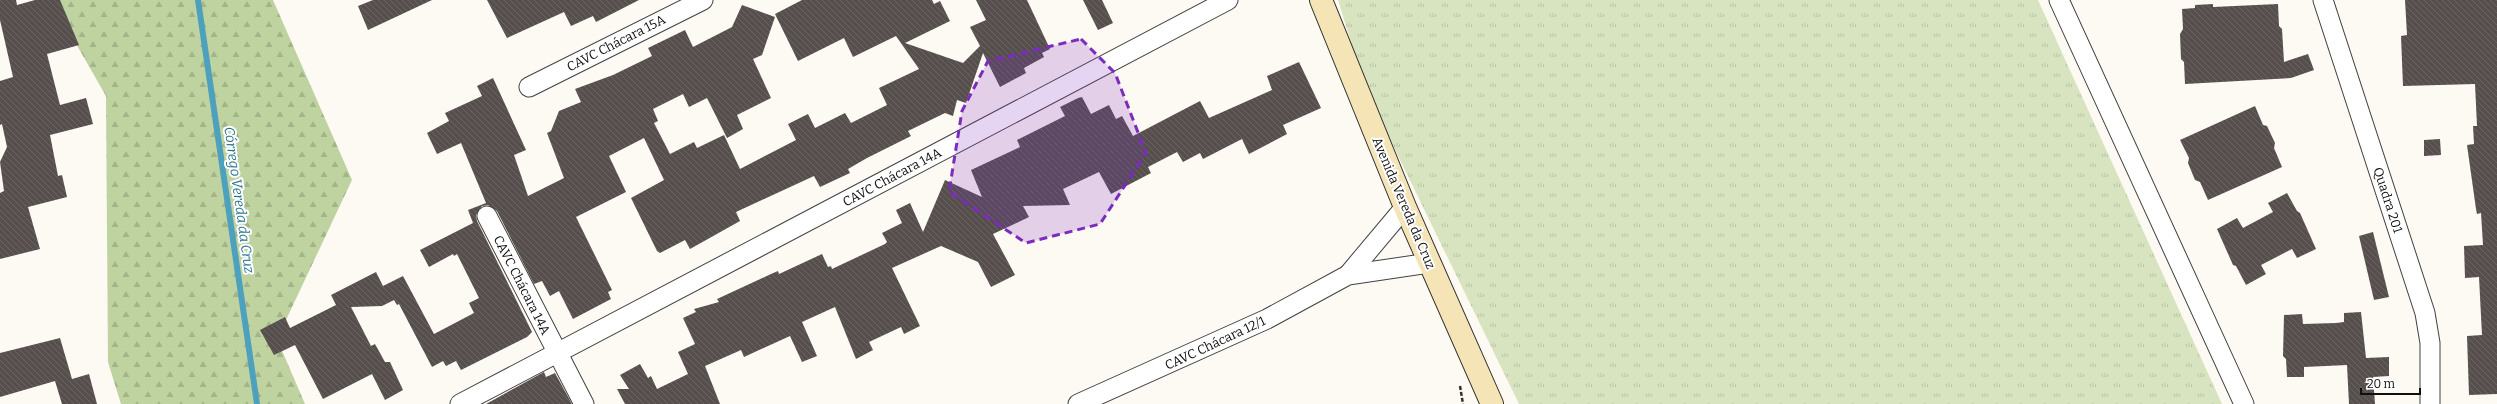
<svg xmlns="http://www.w3.org/2000/svg" width="2497" height="404" viewBox="0 0 2497 404" font-family="Bitter,serif">
<defs>
<pattern id="grass-tufts" width="24" height="20" patternUnits="userSpaceOnUse"><rect width="24" height="20" fill="#d8e4c0"/><path d="M3 7l-1-3M5 7V3M7 7l1-3M15 17l-1-3M17 17v-4M19 17l1-3" fill="none" stroke="#b8c2a4"/></pattern>
<pattern id="forest-firs" width="22" height="20" patternUnits="userSpaceOnUse"><rect width="22" height="20" fill="#bfd3a1"/><path d="M5 1l3.5 6h-7zM16 11l3.5 6h-7z" fill="#a3b489"/></pattern>
<pattern id="building-back-hatch" width="6" height="6" patternUnits="userSpaceOnUse"><rect width="6" height="6" fill="#564f4d"/><path d="M-1 5l2 2M0 0l6 6M5-1l2 2" fill="none" stroke="#696462"/></pattern>
</defs>
<rect width="100%" height="100%" fill="#fdf9f3"/>
<path fill="url(#grass-tufts)" d="M1338 0H2038L2222 404H1519L1365 88Z"/>
<path fill="url(#forest-firs)" d="M51 0H273L352 180 277 339 305 404H121L108 362 106 96Z"/>
<g fill="none" stroke-linecap="round" stroke-linejoin="round">
<path stroke="#4ea1bc" stroke-width="6" d="M198 0 257 404"/>
</g>
<g fill="url(#building-back-hatch)">
<path d="M0 0H16L17 5 35 0H60L79 45 47 54 60 105 86 98 93 124 50 135 58 176 62 175 67 197 28 207 40 249 0 259V193L4 191 0 162 7 147 2 124 0 125V81L13 77 0 20Z"/>
<path d="M373 0H432L368 30 358 6Z"/>
<path d="M487 0H639L596 22 593 16 571 26 564 12 507 38Z"/>
<path d="M802 0H932L934 4 940 1 950 21 905 43 963 63 980 46 970 27 986 20 976 0H1027L1050 49 1042 53 1044 57 1024 68 1026 73 1000 87 983 53 966 103 957 100 953 116 945 113 908 131 911 136 867 158 848 169 850 173 820 187 814 176 736 212 740 221 690 249 685 240 660 253 657 251 631 198 664 180 644 138 609 156 626 192 576 217 612 290 608 292 611 299 573 319 559 291 550 296 542 281 534 284 497 211 488 205 482 206 476 215 477 221 532 332 527 337 461 370 456 361 446 366 443 361 432 367 399 304 397 305 394 300 382 306 351 307 371 346 375 344 385 362H390L403 390 385 400 372 374 323 399 295 345 274 355 260 330 285 317 290 328 336 305 331 295 376 272 383 286 403 276 434 334 474 313 469 303 479 298 457 254 454 256 453 254 429 267 420 250 473 223 468 210 486 203 461 143 437 154 427 133 449 121 445 113 482 96 477 86 493 78 526 150 514 155 528 196 564 178 547 133 551 131 559 111 581 102 575 89 613 75 652 56 648 48 685 30 693 47 732 27 742 5 775 17 762 55 753 59 771 98 737 115 743 129 727 138 707 98 689 107 683 94 653 109 658 121 654 123 670 154 694 142 697 148 724 135 740 169 796 140 788 124 808 114 815 128 845 113 851 123 887 105 879 88 919 69 896 36 853 57 844 38 798 61 775 14Z"/>
<path d="M1083 0H1102L1113 23 1098 30Z"/>
<path d="M2405 0H2497V394L2469 395 2467 336 2482 335 2479 277 2465 278 2464 246 2483 245 2481 213 2477 214 2476 209 2467 145 2474 144 2473 126H2477L2475 84 2403 86 2401 36 2407 35Z"/>
<path d="M2213 4V7L2278 4 2279 26 2282 29 2284 62 2308 54 2314 70 2291 78 2185 84 2184 62 2181 59 2180 34 2183 29 2182 9 2195 8V5Z"/>
<path d="M1299 62 1321 108 1283 125 1287 134 1249 154 1242 139 1203 159 1200 153 1183 162 1177 152 1148 167 1151 173 1111 194 1099 172 1063 189 1070 205 1023 206 1029 217 993 234 1015 275 991 287 978 262 941 246 892 268 920 326 904 334 901 327 869 342 873 350 856 359 835 307 802 322 817 356 802 362 790 336 744 357 741 350 705 366 720 404H625L617 389H629L620 375 640 364 648 378 651 376 657 389 688 374 678 352 695 344 683 318 696 312 694 309 719 302 717 299 771 274 778 271 779 274 822 254 828 267 831 266 832 269 885 244 887 242 882 233 902 223 896 210 910 203 923 232 945 180 982 197 971 170 1020 147 1017 140 1065 116 1060 107 1078 98 1082 97 1091 114 1109 105 1116 119 1122 116 1133 136 1200 101 1209 118 1272 90 1267 76Z"/>
<path d="M2255 106 2263 125 2267 126 2275 143 2274 148 2282 167 2208 200 2200 182 2195 180 2188 163 2189 158 2180 140Z"/>
<path d="M2440 139 2441 155 2424 156V140Z"/>
<path d="M2287 193 2297 211 2300 213 2316 249 2297 258 2292 249 2261 265 2266 274 2246 285 2236 266 2233 265 2217 229 2237 218 2243 228 2273 212 2268 203Z"/>
<path d="M2373 232 2389 297 2374 300 2359 236Z"/>
<path d="M2361 312 2366 358 2389 357V376L2373 377 2375 404H2349L2347 365 2304 367V377H2287L2286 359 2283 356 2284 315 2302 314 2303 324 2336 323 2344 322V313Z"/>
<path d="M60 338 72 379 89 374 97 404H62L55 381 0 397V353Z"/>
<path d="M544 372 546 377 555 373 572 404H486Z"/>
</g>
<g fill="none" stroke-linecap="round" stroke-linejoin="round">
<g stroke="#424242" stroke-width="21">
<g id="street">
<path d="M2059 0 2244 404"/>
<path d="M2323 0 2425 313 2430 343V404"/>
<path d="M529 87 703 0"/>
<path d="M487 216 584 404"/>
<path d="M1348 275 1405 207"/>
<path d="M460 404 1228 0"/>
<path d="M1078 404 1267 319 1348 275 1429 263"/>
</g>
</g>
<g stroke="#313131" stroke-width="24">
<path id="secondary" d="M1321 0 1405 207 1492 404"/>
</g>
<path stroke="#313131" stroke-width="2.5" stroke-dasharray="4 2" stroke-linecap="butt" d="M1460 386 1463 404"/>
<use href="#street" stroke="#fff" stroke-width="19"/>
<use href="#secondary" stroke="#f5e4b6" stroke-width="22"/>
</g>
<path fill="#7b2cbf" fill-opacity="0.2" stroke="#7b2cbf" stroke-width="3" stroke-dasharray="8 5" stroke-linejoin="round" d="M1081 39 1115 73 1146 153 1100 224 1026 243 949 192 962 111 988 61Z"/>
<g text-anchor="middle" dominant-baseline="central" stroke-width="4" stroke-linejoin="round" paint-order="stroke">
<g font-size="13" fill="#0f0f0f" stroke="#fff">
<text transform="translate(616 43) rotate(-27)">CAVC Chácara 15A</text>
<text transform="translate(892 177) rotate(-28)">CAVC Chácara 14A</text>
<text transform="translate(2388 200) rotate(72)">Quadra 201</text>
<text transform="translate(1404 203) rotate(67)">Avenida Vereda da Cruz</text>
<text transform="translate(522 285) rotate(63)">CAVC Chácara 14A</text>
<text transform="translate(1215 343) rotate(-25)">CAVC Chácara 12/1</text>
</g>
<g font-size="14" font-style="italic" fill="#287391" stroke="#fff">
<text transform="translate(239 200) rotate(82)">Córrego Vereda da Cruz</text>
</g>
</g>
<path d="M2361 388v6h59v-6" fill="none" stroke="#0f0f0f" stroke-width="2"/>
<text x="2367" y="388" font-size="12" fill="#0f0f0f" stroke="#ffffff" stroke-width="3" paint-order="stroke">20 m</text>
</svg>
